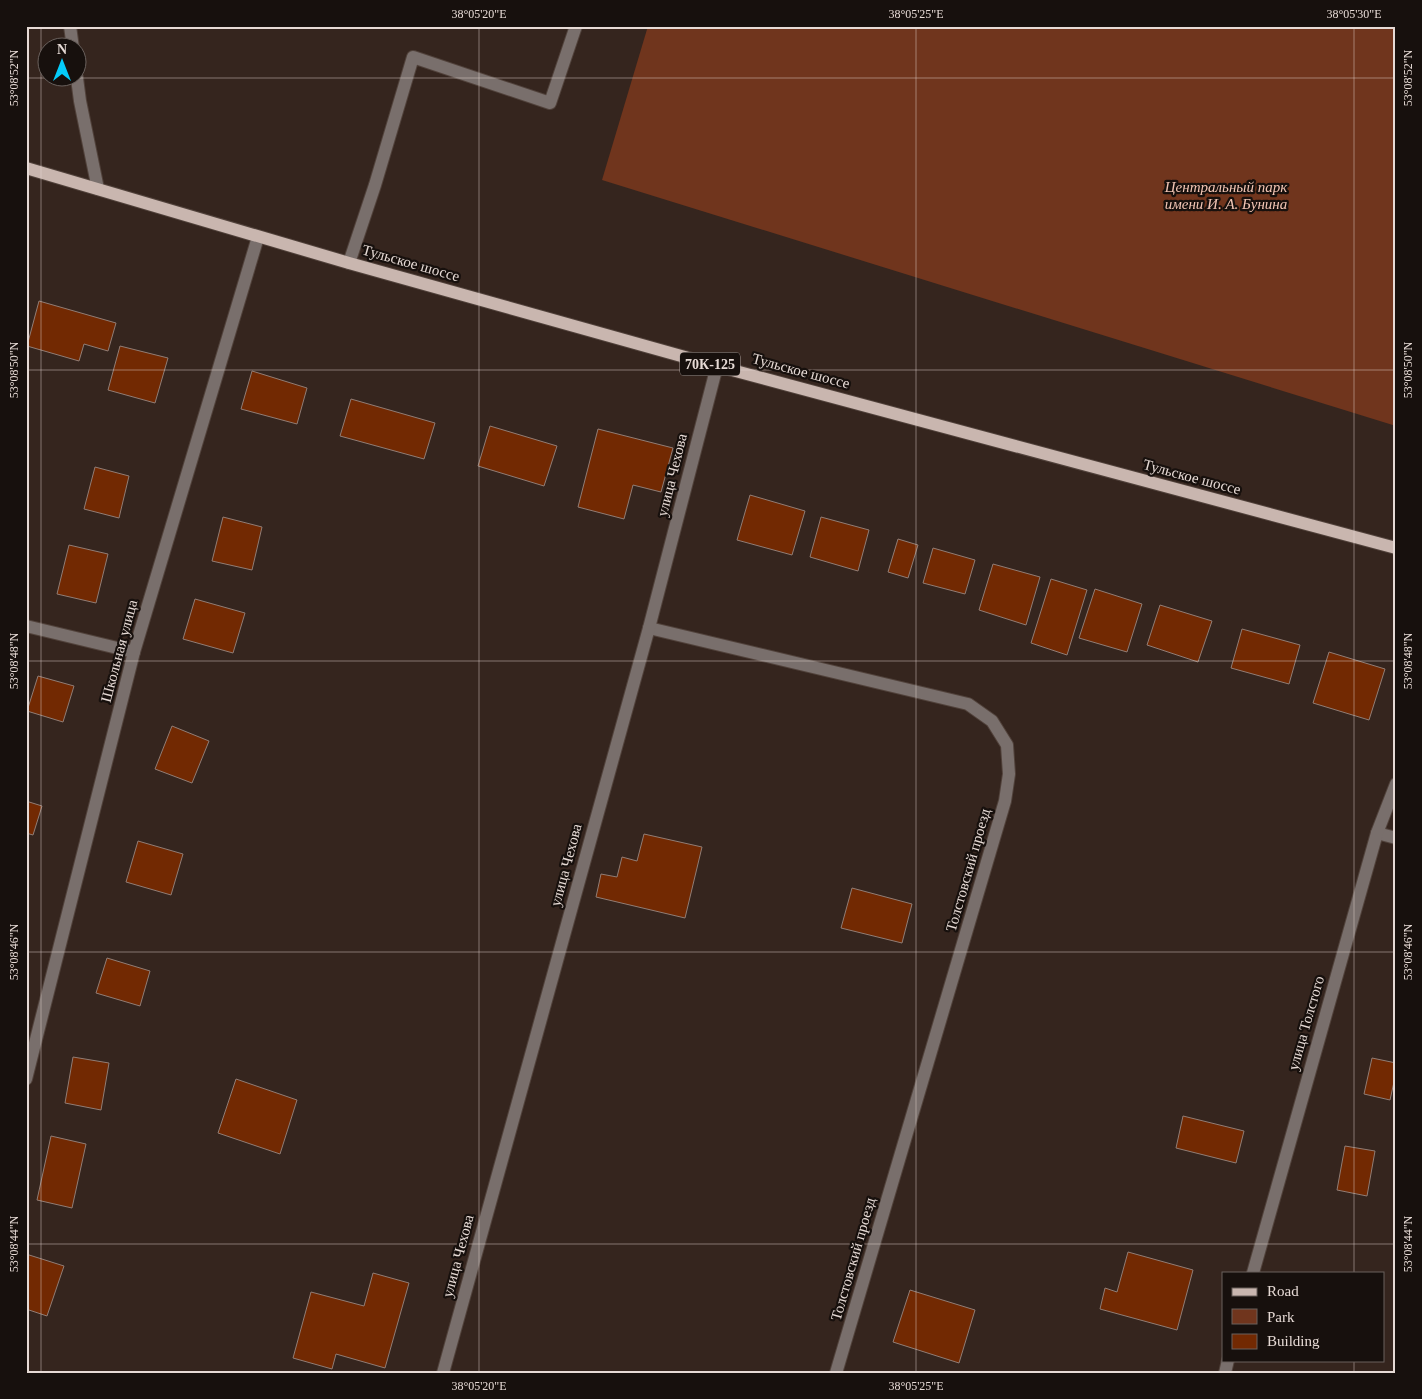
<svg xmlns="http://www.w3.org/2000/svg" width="1422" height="1399" viewBox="0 0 1422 1399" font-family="Georgia,serif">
<rect width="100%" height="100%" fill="#35251e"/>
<path fill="#70351d" d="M648 26H1396V426L602 180Z"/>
<g fill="#722902" stroke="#917d75">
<path d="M39 301 116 323 108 351 84 344 79 361 27 346Z"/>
<path d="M120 346 168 358 155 403 108 390Z"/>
<path d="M252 371 307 388 297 424 241 409Z"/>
<path d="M351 399 435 423 424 459 340 436Z"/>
<path d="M490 426 557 446 544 486 478 466Z"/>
<path d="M598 429 673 448 661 492 633 485 624 519 578 507Z"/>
<path d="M95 467 129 476 119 518 84 509Z"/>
<path d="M750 495 805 511 792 555 737 540Z"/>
<path d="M223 517 262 527 252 570 212 561Z"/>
<path d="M821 517 869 530 858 571 810 557Z"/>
<path d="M898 539 918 545 908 578 888 572Z"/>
<path d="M69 545 108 554 96 603 57 594Z"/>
<path d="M933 548 975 560 965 594 923 583Z"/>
<path d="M993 564 1040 577 1026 625 979 610Z"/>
<path d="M1051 579 1087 590 1067 655 1031 643Z"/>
<path d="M1095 589 1142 604 1127 652 1079 638Z"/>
<path d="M195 599 245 613 233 653 183 639Z"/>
<path d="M1160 605 1212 621 1198 662 1147 645Z"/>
<path d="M1242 629 1300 645 1289 684 1231 668Z"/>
<path d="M1329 652 1385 669 1369 720 1313 703Z"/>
<path d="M38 676 74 686 63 722 27 711Z"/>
<path d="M172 726 209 741 192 783 155 769Z"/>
<path d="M26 801 42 806 33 835 26 833Z"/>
<path d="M644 834 702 847 685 918 596 897 601 874 617 877 622 857 637 861Z"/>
<path d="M138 841 183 854 171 895 126 882Z"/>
<path d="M852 888 912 904 902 943 841 928Z"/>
<path d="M107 958 150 971 140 1006 96 993Z"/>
<path d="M73 1057 109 1063 101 1110 65 1103Z"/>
<path d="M1372 1058 1396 1063V1073L1390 1100 1364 1094Z"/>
<path d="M236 1079 297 1100 280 1154 218 1133Z"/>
<path d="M1183 1116 1244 1131 1236 1163 1176 1148Z"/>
<path d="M51 1136 86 1144 72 1208 37 1200Z"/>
<path d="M1345 1146 1375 1151 1367 1196 1337 1190Z"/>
<path d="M1128 1252 1193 1270 1177 1330 1100 1309 1105 1288 1117 1292Z"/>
<path d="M26 1254 64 1266 47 1316 26 1309Z"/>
<path d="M373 1273 409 1283 385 1368 336 1354 332 1369 293 1358 311 1292 364 1306Z"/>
<path d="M910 1290 975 1310 959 1363 893 1342Z"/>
</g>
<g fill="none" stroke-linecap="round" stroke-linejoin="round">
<g stroke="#51423b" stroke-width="14">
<g id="minor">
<path d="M70 26 73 48"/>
<path d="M77 78 80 101 98 189"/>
<path d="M349 263 375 185 413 57 550 103 576 26"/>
<path d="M26 626 134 652"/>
<path d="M649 628 968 704 992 721 1007 745 1009 774 1005 801 836 1373"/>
<path d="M1377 833 1396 838"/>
<path d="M26 1079 134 652 258 237"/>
<path d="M1253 1273 1377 833 1396 784"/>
<path d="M443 1373 649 628 717 366"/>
<path d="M1225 1373 1228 1360"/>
</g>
</g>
<g stroke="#51423b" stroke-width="14">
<path id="major" d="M26 168 349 263 717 366 1396 548"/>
</g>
<use href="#minor" stroke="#796f6c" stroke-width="12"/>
<use href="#major" stroke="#c9b6af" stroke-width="12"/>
</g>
<path fill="none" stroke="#e6dad5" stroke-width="1" stroke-opacity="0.45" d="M41 26V1373M479 26V1373M916 26V1373M1354 26V1273M26 78H1396M26 370H1396M26 661H1396M26 952H1396M26 1244H1396M1354 1360V1373"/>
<g text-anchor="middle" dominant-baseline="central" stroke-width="4.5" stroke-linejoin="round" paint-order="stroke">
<rect fill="#17100d" stroke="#a89d99" stroke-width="1" x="680" y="352.5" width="60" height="23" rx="4"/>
<g font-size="14" font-weight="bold" fill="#e6dad5">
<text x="710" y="364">70К-125</text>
</g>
<g font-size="15" font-style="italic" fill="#f2c5b4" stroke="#17100d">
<text x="1226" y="187">Центральный парк<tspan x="1226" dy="17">имени И. А. Бунина</tspan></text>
</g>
<g font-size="15" fill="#e6dad5" stroke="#17100d">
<text transform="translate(411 263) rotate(16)">Тульское шоссе</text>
<text transform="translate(801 371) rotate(15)">Тульское шоссе</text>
<text transform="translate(672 475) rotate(-76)">улица Чехова</text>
<text transform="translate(1192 477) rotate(15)">Тульское шоссе</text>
<text transform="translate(119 651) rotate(-75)">Школьная улица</text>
<text transform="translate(566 865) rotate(-75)">улица Чехова</text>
<text transform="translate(968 870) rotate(-74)">Толстовский проезд</text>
<text transform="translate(1306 1023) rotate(-74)">улица Толстого</text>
<text transform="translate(458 1256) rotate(-75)">улица Чехова</text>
<text transform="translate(853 1259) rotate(-74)">Толстовский проезд</text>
</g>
</g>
<rect width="1422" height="1399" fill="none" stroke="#17100d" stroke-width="55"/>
<rect x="1222" y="1272" width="162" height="90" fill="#17100d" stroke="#6a615d"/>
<rect x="1232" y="1288" width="25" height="8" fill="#c9b6af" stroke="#6a615d"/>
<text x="1267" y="1296" font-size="15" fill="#e6dad5">Road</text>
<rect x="1232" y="1309" width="25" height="15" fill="#70351d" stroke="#6a615d"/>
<text x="1267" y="1322" font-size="15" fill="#e6dad5">Park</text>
<rect x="1232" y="1334" width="25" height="15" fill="#722902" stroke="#6a615d"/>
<text x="1267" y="1346" font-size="15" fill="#e6dad5">Building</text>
<g transform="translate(62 62)"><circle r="24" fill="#17100d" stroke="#6a615d"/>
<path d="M0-4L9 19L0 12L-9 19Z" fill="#05cbf9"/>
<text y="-8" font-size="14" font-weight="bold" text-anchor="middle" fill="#e6dad5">N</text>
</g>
<rect x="28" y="28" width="1366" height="1344" fill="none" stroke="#e6dad5" stroke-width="2"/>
<g font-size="12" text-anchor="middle" fill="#e6dad5">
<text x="479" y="18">38°05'20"E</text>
<text x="916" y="18">38°05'25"E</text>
<text x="1354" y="18">38°05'30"E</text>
<text transform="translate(14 78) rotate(-90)" y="4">53°08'52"N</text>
<text transform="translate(1408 78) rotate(-90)" y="4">53°08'52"N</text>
<text transform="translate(14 370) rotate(-90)" y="4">53°08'50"N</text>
<text transform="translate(1408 370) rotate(-90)" y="4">53°08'50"N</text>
<text transform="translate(14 661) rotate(-90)" y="4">53°08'48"N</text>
<text transform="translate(1408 661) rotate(-90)" y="4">53°08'48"N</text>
<text transform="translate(14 952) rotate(-90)" y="4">53°08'46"N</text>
<text transform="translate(1408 952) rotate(-90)" y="4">53°08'46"N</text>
<text transform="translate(14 1244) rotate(-90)" y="4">53°08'44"N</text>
<text transform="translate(1408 1244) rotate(-90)" y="4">53°08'44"N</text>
<text x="479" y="1390">38°05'20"E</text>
<text x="916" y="1390">38°05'25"E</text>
</g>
</svg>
